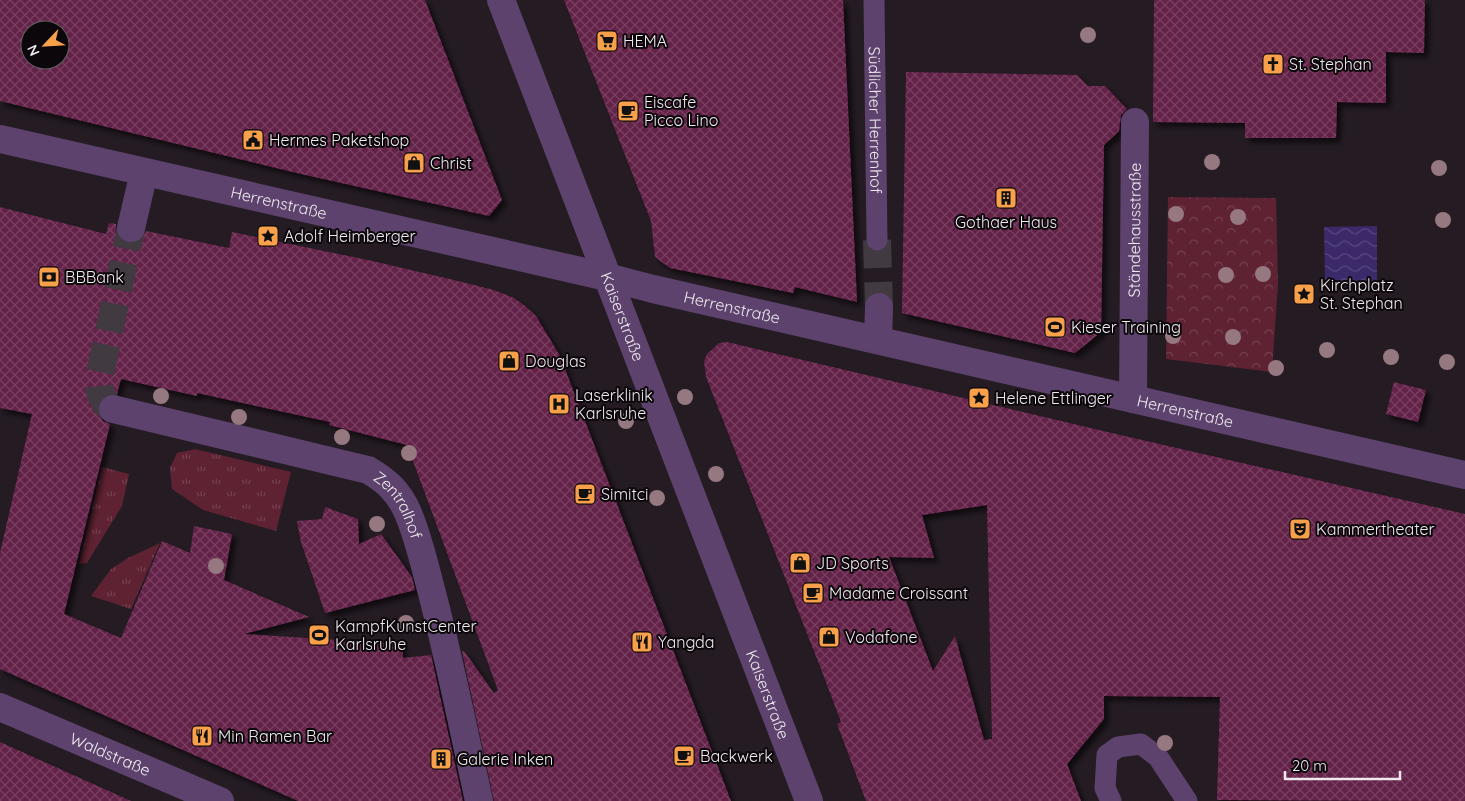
<svg xmlns="http://www.w3.org/2000/svg" width="1465" height="801" viewBox="0 0 1465 801" font-family="Quicksand,sans-serif">
<defs>
<pattern id="grass-tufts" width="24" height="20" patternUnits="userSpaceOnUse" patternTransform="scale(1.25)"><rect width="24" height="20" fill="#5e2232"/><path d="M3 7l-1-3M5 7V3M7 7l1-3M15 17l-1-3M17 17v-4M19 17l1-3" fill="none" stroke="#754250"/></pattern>
<pattern id="park-crowns" width="20" height="18" patternUnits="userSpaceOnUse" patternTransform="scale(1.25)"><rect width="20" height="18" fill="#5e2232"/><path d="M2 6a3 3 0 1 1 6 0M12 15a3 3 0 1 1 6 0" fill="none" stroke="#754250"/></pattern>
<pattern id="water-waves" width="16" height="10" patternUnits="userSpaceOnUse" patternTransform="scale(1.25)"><rect width="16" height="10" fill="#3c2969"/><path d="M0 5q4-4 8 0t8 0" fill="none" stroke="#58487f"/></pattern>
<pattern id="building-cross-hatch" width="8" height="8" patternUnits="userSpaceOnUse" patternTransform="scale(1.25)"><rect width="8" height="8" fill="#642047"/><path d="M0 0l8 8M0 8l8-8" fill="none" stroke="#7a4062"/></pattern>
<filter id="shadow"><feDropShadow dx="4.5" dy="4.5" stdDeviation="2.5" flood-color="#0009"/></filter>
</defs>
<rect width="100%" height="100%" fill="#241b23"/>
<g fill="url(#grass-tufts)">
<path d="M195 449 291 472 276 531 203 510 172 489 170 468 177 453Z"/>
<path d="M102 467 129 474 122 506 87 563 79 564Z"/>
<path d="M160 543 131 609 91 596 111 569 128 558Z"/>
</g>
<path fill="url(#park-crowns)" d="M1168 197 1276 198 1278 283 1272 372 1166 359Z"/>
<path fill="url(#water-waves)" d="M1377 226V281L1325 282 1324 227Z"/>
<g fill="url(#building-cross-hatch)" fill-rule="evenodd" filter="url(#shadow)">
<path d="M0 0H425L502 200 489 216 301 174 0 101ZM30 30H60V60H30Z"/>
<path d="M564 0H843L857 302 795 287 793 293 670 268 655 257 651 221Z"/>
<path d="M1154 0H1425L1424 53 1386 52V103L1337 102 1336 138H1245V123L1153 122Z"/>
<path d="M906 72 1077 75 1088 86H1105L1127 109 1121 115 1119 131 1104 145 1101 332 1075 353 902 313Z"/>
<path d="M0 207 106 234 109 223 116 224V232L120 239 128 243H136L142 239 146 231 229 248 232 232 368 260 454 280 494 290 514 298 524 305 536 316 560 356 731 801H494L462 651H464L494 693 498 690 407 445 329 425 330 422 197 393V396L121 379 117 394H108L102 398 98 405V414L103 421 110 424 64 614 121 638 162 541 190 553 194 526 232 534 224 580 309 617 244 634 402 644 403 658 431 655 463 801H298L0 669V553L32 414 0 408Z"/>
<path d="M727 342 1116 434 1465 514V801L1217 800 1220 697 1104 696V719L1067 764 1081 801H866L837 724 841 722 821 669 706 377 704 361 707 354 719 343ZM987 505 992 739 984 740 955 636 933 671 889 557 934 558 922 515Z"/>
<path d="M1394 382 1426 390 1418 422 1386 414Z"/>
<path d="M325 507 358 519 359 544 381 534 412 577 415 590 325 613 301 542 297 521 322 519Z"/>
<path d="M0 742 131 801H0Z"/>
</g>
<g fill="none" stroke-linecap="round" stroke-linejoin="round">
<g stroke="#423a41" stroke-width="28" stroke-dasharray="28 14" stroke-linecap="butt">
<path d="M877 240 879 307"/>
<path d="M113 409C101 402 99 392 99 379L131 228"/>
</g>
<g stroke="#5c426c" stroke-width="21">
<path id="s1" d="M874 0 877 240"/>
<path d="M1111 801 1105 788 1107 755 1118 747 1141 744 1158 757 1187 801"/>
</g>
<g stroke="#5c426c" stroke-width="28">
<path id="s2" d="M501 0 809 801"/>
<path id="s3" d="M0 139 607 277 653 289 1465 475"/>
<path d="M131 228 144 172"/>
<path d="M878 340 879 307"/>
<path id="s4" d="M1133 399 1135 122"/>
<path id="s5" d="M113 409 368 470C387 481 399 492 408 513 419 539 425 567 432 593 450 662 464 732 479 801"/>
<path id="s6" d="M0 707 220 801"/>
</g>
</g>
<g fill="#967880">
<circle cx="1088" cy="35" r="8"/>
<circle cx="1212" cy="162" r="8"/>
<circle cx="1439" cy="168" r="8"/>
<circle cx="1176" cy="214" r="8"/>
<circle cx="1238" cy="217" r="8"/>
<circle cx="1443" cy="220" r="8"/>
<circle cx="1263" cy="274" r="8"/>
<circle cx="1226" cy="275" r="8"/>
<circle cx="1173" cy="336" r="8"/>
<circle cx="1233" cy="337" r="8"/>
<circle cx="1327" cy="350" r="8"/>
<circle cx="1391" cy="357" r="8"/>
<circle cx="1447" cy="362" r="8"/>
<circle cx="1276" cy="368" r="8"/>
<circle cx="161" cy="396" r="8"/>
<circle cx="685" cy="397" r="8"/>
<circle cx="239" cy="417" r="8"/>
<circle cx="626" cy="421" r="8"/>
<circle cx="342" cy="437" r="8"/>
<circle cx="409" cy="453" r="8"/>
<circle cx="716" cy="474" r="8"/>
<circle cx="657" cy="498" r="8"/>
<circle cx="377" cy="524" r="8"/>
<circle cx="216" cy="566" r="8"/>
<circle cx="406" cy="623" r="8"/>
<circle cx="1165" cy="743" r="8"/>
</g>
<defs>
<g id="supermarket-square" transform="scale(1.125)"><rect x="-9" y="-9" width="18" height="18" rx="4" fill="#f8a14a" stroke="#0b070a"/><path d="M-6-5.5h2.5l.6 2H6L4.5 2H-2.5L-4.4-4H-6ZM-1.5 3.2a1.3 1.3 0 1 0 .1 0ZM3 3.2a1.3 1.3 0 1 0 .1 0Z" fill="#111"/></g>
<g id="church-square" transform="scale(1.125)"><rect x="-9" y="-9" width="18" height="18" rx="4" fill="#f8a14a" stroke="#0b070a"/><path d="M-1.2-6h2.4v3.5h3.3v2.4h-3.3V6h-2.4V-.1h-3.3v-2.4h3.3Z" fill="#111"/></g>
<g id="cafe-square" transform="scale(1.125)"><rect x="-9" y="-9" width="18" height="18" rx="4" fill="#f8a14a" stroke="#0b070a"/><path d="M-5.5-4.5H6V0H3Q3 3.5 0 3.5H-2.5Q-5.5 3.5-5.5 0ZM3-3.2v2h1.7v-2ZM-6 4.5H4V6H-6Z" fill="#111"/></g>
<g id="civic-square" transform="scale(1.125)"><rect x="-9" y="-9" width="18" height="18" rx="4" fill="#f8a14a" stroke="#0b070a"/><path d="M-.6-6.5H3V-4.5H.6V-3L4-1V1h2V6H-6V1h2V-1L-.6-3ZM-1.2 2.5V6h2.4V2.5Z" fill="#111"/></g>
<g id="shop-square" transform="scale(1.125)"><rect x="-9" y="-9" width="18" height="18" rx="4" fill="#f8a14a" stroke="#0b070a"/><path d="M-5-2.5h2.3a2.7 3.5 0 0 1 5.4 0H5L5.5 6h-11ZM-1.5-2.5h3a1.5 2.3 0 0 0-3 0Z" fill="#111"/></g>
<g id="building-square" transform="scale(1.125)"><rect x="-9" y="-9" width="18" height="18" rx="4" fill="#f8a14a" stroke="#0b070a"/><path d="M-4-6H4V6H1V3H-1V6H-4ZM-2.5-4.3h1.7v1.8h-1.7ZM.8-4.3h1.7v1.8H.8ZM-2.5-1h1.7V.8h-1.7ZM.8-1h1.7V.8H.8Z" fill="#111"/></g>
<g id="sight-square" transform="scale(1.125)"><rect x="-9" y="-9" width="18" height="18" rx="4" fill="#f8a14a" stroke="#0b070a"/><path d="M0-6L1.8-2.2L6-1.7L2.9 1.2L3.7 5.4L0 3.3L-3.7 5.4L-2.9 1.2L-6-1.7L-1.8-2.2Z" fill="#111"/></g>
<g id="bank-square" transform="scale(1.125)"><rect x="-9" y="-9" width="18" height="18" rx="4" fill="#f8a14a" stroke="#0b070a"/><path d="M-6-4H6V4H-6ZM0-2.3a2.3 2.3 0 1 0 0 4.6a2.3 2.3 0 1 0 0-4.6Z" fill="#111"/></g>
<g id="stadium-square" transform="scale(1.125)"><rect x="-9" y="-9" width="18" height="18" rx="4" fill="#f8a14a" stroke="#0b070a"/><path d="M0-5a6.5 5 0 1 0 0 10a6.5 5 0 1 0 0-10ZM-3.5-1.8h7v3.6h-7Z" fill="#111"/></g>
<g id="hospital-square" transform="scale(1.125)"><rect x="-9" y="-9" width="18" height="18" rx="4" fill="#f8a14a" stroke="#0b070a"/><path d="M-5-5h3v3.5h4V-5h3V5h-3V1.5h-4V5h-3Z" fill="#111"/></g>
<g id="theatre-square" transform="scale(1.125)"><rect x="-9" y="-9" width="18" height="18" rx="4" fill="#f8a14a" stroke="#0b070a"/><path d="M-5-5.5Q0-4 5-5.5V0Q5 5 0 6Q-5 5-5 0ZM-3.3-2.5H-1v1.5H-3.3ZM1-2.5H3.3v1.5H1ZM-2.8 1Q0 5.5 2.8 1Z" fill="#111"/></g>
<g id="restaurant-square" transform="scale(1.125)"><rect x="-9" y="-9" width="18" height="18" rx="4" fill="#f8a14a" stroke="#0b070a"/><path d="M-5-6h1v4h1v-4h1v4h1v-4h1v5L-1.5 .5V6h-2V.5L-5-1ZM5-6V6H3V1.5H1.5Q1.5-4 5-6Z" fill="#111"/></g>
</defs>
<g fill-rule="evenodd">
<use href="#supermarket-square" x="607" y="41"/>
<use href="#church-square" x="1273" y="64"/>
<use href="#cafe-square" x="628" y="111"/>
<use href="#civic-square" x="253" y="140"/>
<use href="#shop-square" x="414" y="163"/>
<use href="#building-square" x="1006" y="198"/>
<use href="#sight-square" x="268" y="236"/>
<use href="#bank-square" x="49" y="277"/>
<use href="#sight-square" x="1304" y="294"/>
<use href="#stadium-square" x="1055" y="327"/>
<use href="#shop-square" x="509" y="361"/>
<use href="#sight-square" x="979" y="398"/>
<use href="#hospital-square" x="559" y="404"/>
<use href="#cafe-square" x="585" y="494"/>
<use href="#theatre-square" x="1300" y="529"/>
<use href="#shop-square" x="800" y="563"/>
<use href="#cafe-square" x="813" y="593"/>
<use href="#stadium-square" x="319" y="635"/>
<use href="#shop-square" x="829" y="637"/>
<use href="#restaurant-square" x="642" y="642"/>
<use href="#restaurant-square" x="202" y="736"/>
<use href="#cafe-square" x="684" y="756"/>
<use href="#building-square" x="441" y="759"/>
</g>
<g text-anchor="middle" dominant-baseline="central" stroke-width="4" stroke-linejoin="round" paint-order="stroke">
<g font-size="16" fill="#efe9ee" stroke="#0b070a" text-anchor="start">
<text x="623" y="41">HEMA</text>
<text x="1289" y="64">St. Stephan</text>
<text x="644" y="102">Eiscafe<tspan x="644" dy="18">Picco Lino</tspan></text>
<text x="269" y="140">Hermes Paketshop</text>
<text x="430" y="163">Christ</text>
<text x="1006" y="222" text-anchor="middle">Gothaer Haus</text>
<text x="284" y="236">Adolf Heimberger</text>
<text x="65" y="277">BBBank</text>
<text x="1320" y="285">Kirchplatz<tspan x="1320" dy="18">St. Stephan</tspan></text>
<text x="1071" y="327">Kieser Training</text>
<text x="525" y="361">Douglas</text>
<text x="575" y="395">Laserklinik<tspan x="575" dy="18">Karlsruhe</tspan></text>
<text x="995" y="398">Helene Ettlinger</text>
<text x="601" y="494">Simitci</text>
<text x="1316" y="529">Kammertheater</text>
<text x="816" y="563">JD Sports</text>
<text x="829" y="593">Madame Croissant</text>
<text x="335" y="626">KampfKunstCenter<tspan x="335" dy="18">Karlsruhe</tspan></text>
<text x="845" y="637">Vodafone</text>
<text x="658" y="642">Yangda</text>
<text x="218" y="736">Min Ramen Bar</text>
<text x="700" y="756">Backwerk</text>
<text x="457" y="759">Galerie Inken</text>
</g>
<g font-size="16" fill="#efe9ee" stroke="#0b070a">
<text stroke="none"><textPath href="#s1" startOffset="120">Südlicher Herrenhof</textPath></text>
<text stroke="none"><textPath href="#s3" startOffset="286">Herrenstraße</textPath></text>
<text stroke="none"><textPath href="#s4" startOffset="169">Ständehausstraße</textPath></text>
<text stroke="none"><textPath href="#s3" startOffset="751">Herrenstraße</textPath></text>
<text stroke="none"><textPath href="#s2" startOffset="339">Kaiserstraße</textPath></text>
<text stroke="none"><textPath href="#s3" startOffset="1216">Herrenstraße</textPath></text>
<text stroke="none"><textPath href="#s5" startOffset="310">Zentralhof</textPath></text>
<text stroke="none"><textPath href="#s2" startOffset="744">Kaiserstraße</textPath></text>
<text stroke="none"><textPath href="#s6" startOffset="120">Waldstraße</textPath></text>
</g>
</g>
<g transform="translate(45 45) rotate(245)"><circle r="24" fill="#0b070a" stroke="#666165"/>
<path d="M0-4L9 19L0 12L-9 19Z" fill="#f8a14a"/>
<text y="-8" font-size="14" font-weight="bold" text-anchor="middle" fill="#efe9ee">N</text>
</g>
<path d="M1285 771v8h115v-8" fill="none" stroke="#efe9ee" stroke-width="2.5"/>
<text x="1292" y="771" font-size="15" fill="#efe9ee" stroke="#0b070a" stroke-width="4" paint-order="stroke">20 m</text>
</svg>
